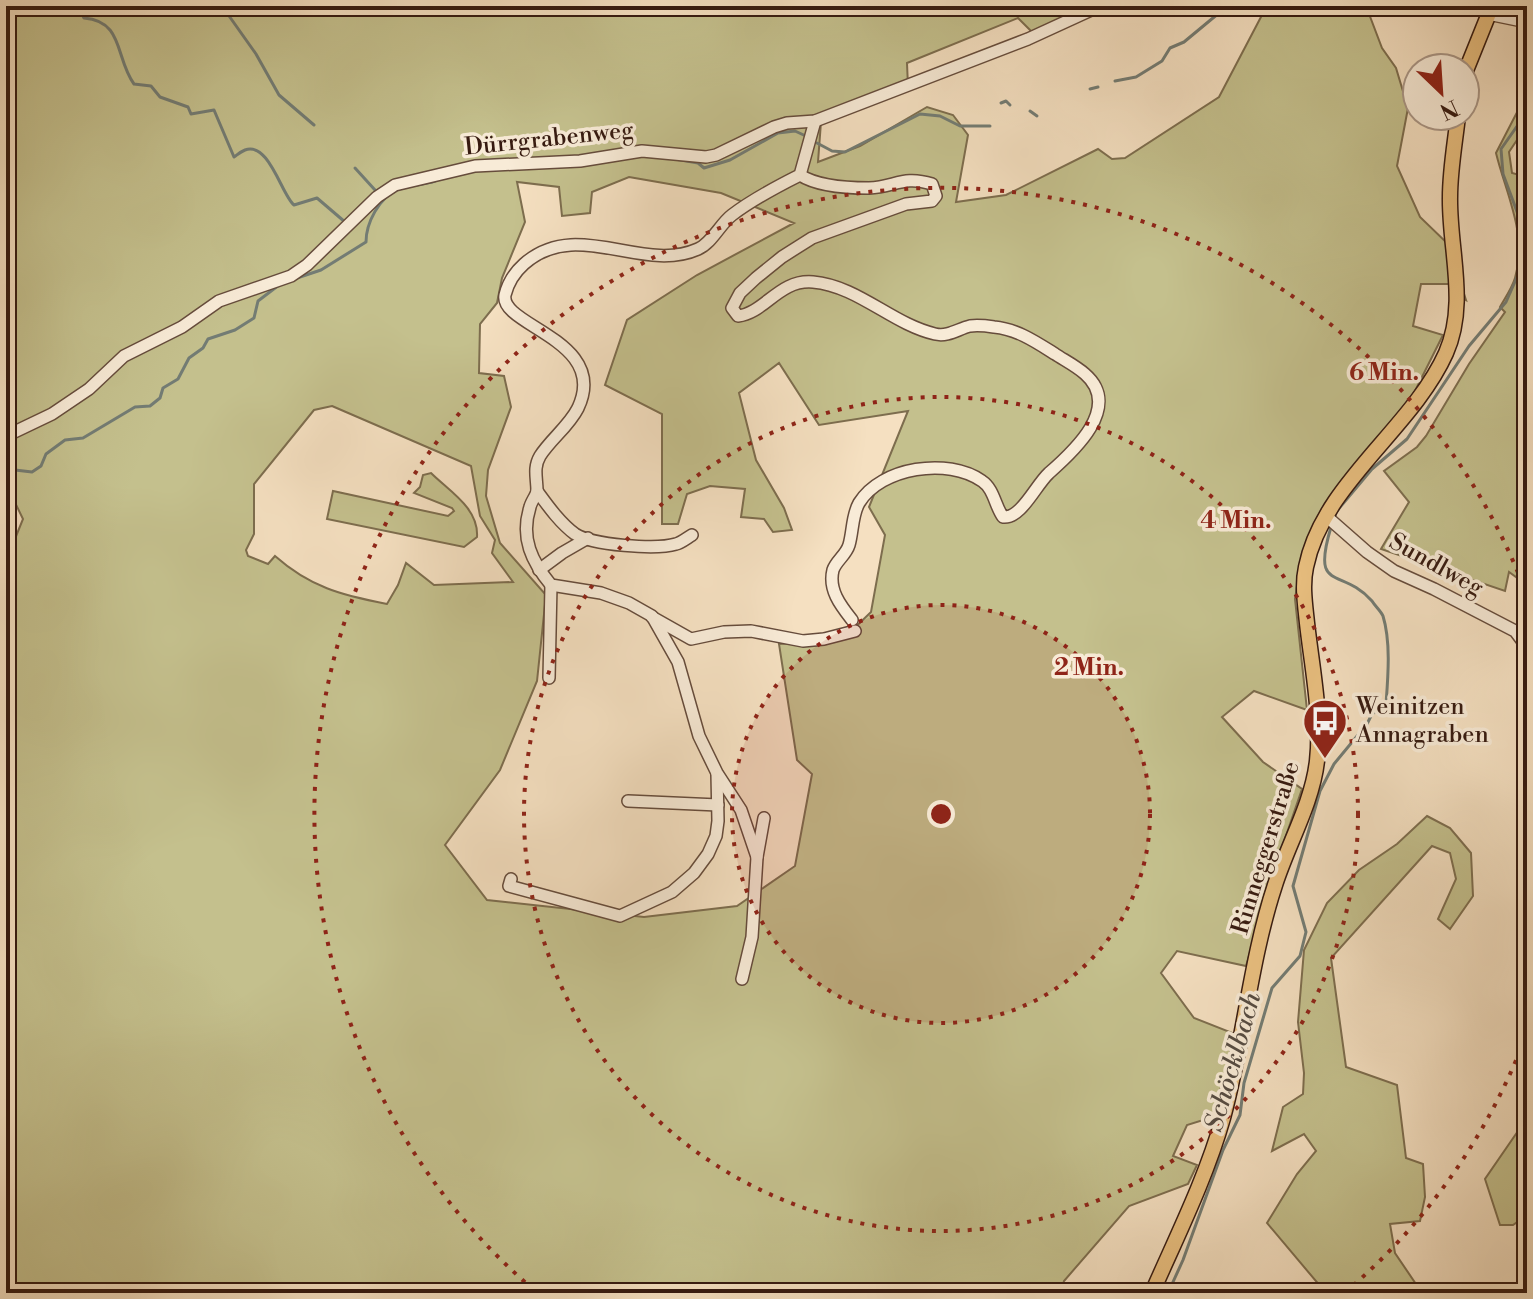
<svg xmlns="http://www.w3.org/2000/svg" width="1533" height="1299" viewBox="0 0 1533 1299" font-family="'Libre Bodoni',serif">
<rect width="100%" height="100%" fill="#f5e0c1"/>
<filter id="stains"><feTurbulence type="fractalNoise" baseFrequency=".0025" numOctaves="4"/><feColorMatrix values="0 0 0 0 .2 0 0 0 0 .09 0 0 0 0 .02 0 0 0 .5 -.17"/></filter>
<radialGradient id="worn" r=".72"><stop offset=".6" stop-color="#630" stop-opacity="0"/><stop offset="1" stop-color="#630" stop-opacity=".3"/></radialGradient>
<g fill="#c4c08d" stroke="#7d6d4e" stroke-width="2" fill-rule="evenodd">
<path d="M6 6H1093L1036 36 1018 18 907 63 908 87 821 122 818 162 860 146 927 107 953 115 968 135 956 202 1006 195 1098 149 1112 159 1125 158 1219 97 1262 15 1255 10 1266 6H1366L1382 48 1396 68 1408 108 1397 166 1420 217 1448 244 1466 300 1454 293 1449 284H1421L1413 326 1443 335 1413 395 1322 512 1302 554 1295 599 1307 710 1254 691 1222 717 1263 762 1302 789 1277 862 1246 966 1177 951 1161 973 1194 1018 1235 1034 1213 1117 1187 1125 1173 1156 1197 1165 1188 1184 1129 1206 1064 1281 1061 1293H6V561L23 519 6 484ZM629 177 721 193 794 223 697 275 627 320 605 385 662 414V524H678L687 494 710 486 745 489 741 517 764 519 773 532 792 530 784 508 756 460 739 393 779 363 819 425 908 411 869 507 885 535 871 612 842 640 779 644 797 760 812 774 795 866 737 906 644 917 487 900 445 845 500 770 537 681 546 595 500 543 486 496 488 470 511 407 504 376 479 373 480 324 497 303 502 278 525 222 517 182 559 187 562 216 590 213 592 192ZM332 406 471 466 480 516 495 540 492 553 513 582 434 585 406 563 398 585 387 604C341 595 310 587 275 556L268 564 248 556 246 550 254 534V484L314 410Z"/>
<path d="M1527 93V125L1509 152 1512 173 1527 177V571L1516 577 1509 572 1505 591 1381 549 1409 502 1384 471 1417 447 1426 436 1469 364 1505 312 1500 307C1505 298 1512 288 1515 278 1528 235 1506 194 1496 153Z"/>
<path d="M431 473C449 491 479 508 477 537L464 547 327 519 333 491 448 516 454 511 452 508 414 493 420 487 423 475Z"/>
<path d="M1427 816 1450 828 1471 853 1473 896 1450 929 1438 919 1456 879 1450 853 1432 846 1331 958 1346 1067 1397 1085 1406 1158 1423 1164 1425 1197 1420 1221 1390 1224 1395 1253 1422 1293H1326L1267 1223 1297 1174 1316 1151 1304 1134 1272 1151 1283 1107 1303 1094 1304 1073 1298 1022 1304 950 1327 903 1359 870 1397 844Z"/>
<path d="M1518 1131 1527 1132V1215L1513 1225H1500L1485 1179Z"/>
</g>
<g fill="none" stroke-linecap="round" stroke-linejoin="round">
<g stroke="#737c74" stroke-width="3">
<path d="M78 6 84 18C124 21 115 58 134 84L151 86 160 97 188 107 191 114 214 110 234 157C237 155 240 152 245 150 269 141 282 196 294 205L317 198 345 222"/>
<path d="M222 6 256 54 279 95 314 125"/>
<path d="M1115 81 1136 77 1162 61 1170 48 1184 42 1225 8"/>
<path d="M1090 89 1098 87"/>
<path d="M1001 103 1006 101 1010 105"/>
<path d="M1030 111 1037 116"/>
<path d="M817 143 832 151 845 152 920 114 940 116 960 126H990"/>
<path d="M675 159 698 163 704 168 730 160 778 133 795 131 808 137"/>
<path d="M355 168 375 190"/>
<path d="M297 278 321 270 366 242C366 223 379 198 397 190 408 185 423 185 435 181"/>
<path d="M6 476 15 470 32 472 41 466 46 454 65 440 83 438 135 407 150 406 160 398 163 388 178 379 189 358 203 348 208 339 235 330 254 318 258 301 279 285"/>
<path d="M1334 520 1336 512 1372 469 1407 439 1469 346 1506 302 1521 268 1525 245 1519 217 1503 174 1501 149 1527 112"/>
<path d="M1168 1293 1183 1260 1223 1150 1240 1115 1244 1083 1272 988 1300 956 1306 932 1293 886 1320 791 1334 764 1367 724 1372 714 1386 704C1388 677 1391 642 1383 616 1381 611 1375 606 1372 601 1341 566 1311 594 1331 527"/>
</g>
<g stroke="#664c3c" stroke-width="14">
<g id="minor">
<path d="M1236 6H1250"/>
<path d="M1488 14 1527 22"/>
<path d="M800 175C817 186 847 188 869 188 895 187 903 175 932 184L936 196 932 201 906 204 812 238 782 257 756 278 740 293 732 308 738 316C765 313 779 279 813 282 858 286 892 324 935 334 948 337 958 329 970 326 978 325 987 326 994 327 1017 329 1036 342 1055 354 1064 360 1076 366 1085 374 1123 407 1073 452 1049 473 1035 486 1021 519 1003 517 995 506 994 489 982 481 948 457 881 467 859 503 852 515 853 531 849 545 846 555 836 561 833 570 828 590 841 606 852 620"/>
<path d="M6 436 52 414 89 389 124 356 182 327 219 301 291 276 307 265 377 197 395 185 475 166 580 161 642 151 706 157 716 155 774 127 787 123 815 121 1028 39 1100 6"/>
<path d="M537 491C548 506 560 523 575 534 592 545 656 550 676 544 681 543 687 538 692 535"/>
<path d="M1326 516 1367 552 1394 571 1434 589 1515 631 1527 647"/>
<path d="M539 570 562 553 588 538"/>
<path d="M652 617 691 639 724 632 751 631 803 641 824 639 855 631"/>
<path d="M549 678 551 585"/>
<path d="M1527 729 1524 737 1527 742"/>
<path d="M628 801 718 805"/>
<path d="M757 857 741 810 717 773 699 736 678 662 652 616 629 603 601 593 551 585C532 562 520 538 530 507 531 502 536 496 537 491 537 478 533 468 540 456 551 439 569 426 578 408 610 340 499 326 505 295 508 283 515 272 524 264 577 217 642 274 698 249 712 243 720 224 732 215 753 199 776 187 800 175L815 121"/>
<path d="M511 879 509 886 620 916 672 892 694 873 708 854 716 836 718 821 717 774"/>
<path d="M742 979 752 937 757 857 764 818"/>
</g>
</g>
<g stroke="#361a10" stroke-width="17">
<g id="major">
<path d="M1465 73 1492 6"/>
<path d="M1152 1293C1177 1236 1206 1178 1223 1118 1244 1041 1250 961 1275 885 1288 844 1312 804 1317 761 1322 715 1312 668 1307 623 1305 604 1302 585 1306 567 1323 483 1412 429 1446 353 1468 303 1449 249 1450 197 1450 170 1455 143 1458 116"/>
</g>
</g>
<use href="#minor" stroke="#f8ebd7" stroke-width="11"/>
<use href="#major" stroke="#eac080" stroke-width="14"/>
</g>
<circle cx="941" cy="814" r="209" fill="#8f2418" fill-opacity=".12"/>
<g fill="none" stroke="#8f2418" stroke-width="4" stroke-dasharray="4 8">
<circle cx="941" cy="814" r="209"/>
<circle cx="941" cy="814" r="417"/>
<path d="M1525 1038A626 626 0 0 1 1348 1290M534 1290A626 626 0 1 1 1525 590"/>
</g>
<defs>
<g id="bus-pin" transform="scale(2.3)"><path d="M0 17L-7.5 6A9.5 9.5 0 1 1 7.5 6Z" fill="#8f2418" stroke="#f8ebd7"/><path d="M-5-6H5V4H4V6H2V4H-2V6H-4V4H-5ZM-3.5-4V0h7V-4ZM-3.5 1.2v1.5H-2V1.2ZM2 1.2v1.5H3.5V1.2Z" fill="#fff"/></g>
</defs>
<g fill-rule="evenodd">
<use href="#bus-pin" x="1325" y="721"/>
</g>
<g text-anchor="middle" dominant-baseline="central" stroke-width="7" stroke-linejoin="round" paint-order="stroke">
<g font-size="24" fill="#361a10" stroke="#f8ebd7">
<text transform="translate(549 139) rotate(-6)">Dürrgrabenweg</text>
<text transform="translate(1436 565) rotate(29)">Sundlweg</text>
<text transform="translate(1266 848) rotate(-73)">Rinneggerstraße</text>
</g>
<g font-size="24" fill="#361a10" stroke="#f8ebd7" text-anchor="start">
<text x="1356" y="707">Weinitzen<tspan x="1356" dy="28">Annagraben</tspan></text>
</g>
<g font-size="26" font-style="italic" fill="#554b42" stroke="#f8ebd7">
<text transform="translate(1233 1062) rotate(-74)">Schöcklbach</text>
</g>
</g>
<circle cx="941" cy="814" r="12" fill="#8f2418" stroke="#f8ebd7" stroke-width="4"/>
<g font-size="24" text-anchor="middle" font-weight="bold" fill="#8f2418" stroke="#f8ebd7" stroke-width="7" stroke-linejoin="round" paint-order="stroke">
<text x="1384" y="380">6 Min.</text>
<text x="1236" y="528">4 Min.</text>
<text x="1089" y="675">2 Min.</text>
</g>
<rect width="1533" height="1299" fill="none" stroke="#f5e0c1" stroke-width="32"/>
<rect x="8" y="8" width="1517" height="1283" fill="none" stroke="#361a10" stroke-width="4"/>
<rect x="16" y="16" width="1501" height="1267" fill="none" stroke="#361a10" stroke-width="2"/>
<g transform="translate(1441 92) rotate(155)"><circle r="38" fill="#f8ebd7" stroke="#aa9787" stroke-width="2"/>
<path d="M0-6L14 30L0 20L-14 30Z" fill="#8f2418"/>
<text y="-12" font-size="22" font-weight="bold" text-anchor="middle" fill="#361a10">N</text>
</g>
<rect width="100%" height="100%" filter="url(#stains)"/>
<rect width="100%" height="100%" fill="url(#worn)"/>
</svg>
